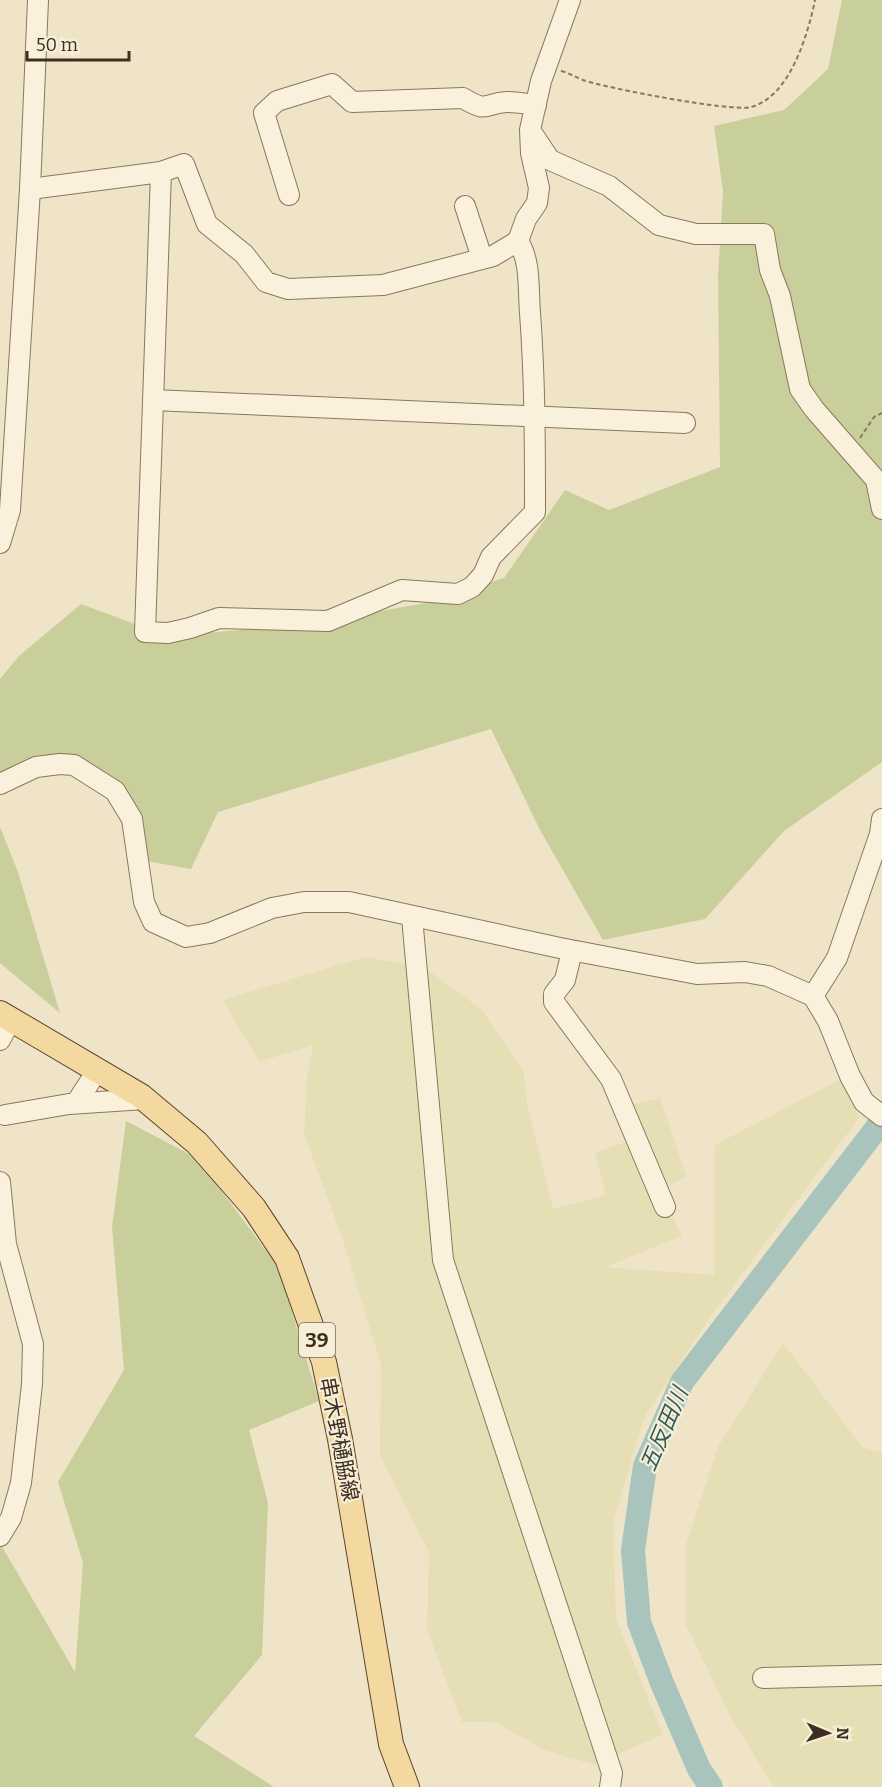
<svg xmlns="http://www.w3.org/2000/svg" width="882" height="1787" viewBox="0 0 882 1787" font-family="Bitter,'Noto Sans JP',serif">
<rect width="100%" height="100%" fill="#f0e4c8"/>
<g fill="#e6deb5">
<path d="M365 957 424 967 481 1009 523 1071 528 1109 553 1209 606 1195 595 1152 633 1140 631 1105 660 1098 686 1176 660 1191 682 1236 605 1267 714 1275 715 1145 841 1079 859 1118 708 1320 644 1418 613 1522 616 1619 663 1734 595 1765 544 1750 495 1722H462L427 1630 429 1552 380 1455 381 1365 343 1240 304 1134 307 1079 313 1045 259 1062 223 1000Z"/>
<path d="M783 1343 862 1447 882 1453V1787H774L732 1719 686 1625V1544L718 1447Z"/>
</g>
<g fill="#c9cf9b">
<path d="M842 0H882V762L784 831 705 919 603 940 540 830 491 729 218 812 191 869 146 861 108 788 34 756 0 789V679L19 656 81 604 167 636 300 625 426 603 504 578 565 490 609 510 720 467 718 275 723 192 714 126 784 110 828 69Z"/>
<path d="M0 827 18 872 60 1013 0 963Z"/>
<path d="M126 1121 197 1158 279 1268 319 1401 249 1430 268 1503 262 1655 194 1736 274 1787H0V1543L75 1672 83 1563 58 1482 124 1370 112 1227Z"/>
</g>
<g fill="none" stroke-linecap="round" stroke-linejoin="round">
<path stroke="#a9c4bc" stroke-width="24" d="M711 1787 699 1769 662 1683 639 1622 633 1550 645 1466 682 1382 882 1121"/>
<g stroke="#8d765c" stroke-width="22">
<g id="minor">
<path d="M532 133 550 160 609 186 659 225 696 234H764L770 270 780 296 800 389 814 409 876 480 882 509"/>
<path d="M161 172 145 632 168 633 190 628 219 618 328 621 402 590 458 594 472 587 483 575 491 557 535 512C535 445 535 379 530 313 528 289 531 261 518 241"/>
<path d="M30 189 161 172 184 164 207 224 244 254 266 282 288 289 383 285 493 256 518 241 526 219 537 203 539 188 531 153 530 130 541 81 570 0"/>
<path d="M289 195 264 113 277 101 332 84 352 102 463 98C489 114 484 103 507 102 517 102 527 104 536 105"/>
<path d="M465 206 482 258"/>
<path d="M153 400 685 423"/>
<path d="M0 543 10 510 30 189 38 0"/>
<path d="M0 784 36 767 60 764 74 765 115 791 132 819 144 902 153 922 186 937 210 933 272 908 304 902H349L560 948 697 974 745 972 768 976 813 996 828 1021 850 1076 864 1102 882 1116"/>
<path d="M412 917 443 1260 612 1773 610 1787"/>
<path d="M572 951 565 980 554 994V1002L611 1079 665 1207"/>
<path d="M813 996 837 958 880 834 882 819"/>
<path d="M0 1040 10 1021"/>
<path d="M76 1103 97 1071"/>
<path d="M5 1115 69 1104 145 1099"/>
<path d="M0 1182 6 1244 33 1344 32 1384 21 1483 11 1518 0 1536"/>
<path d="M763 1678 882 1675"/>
</g>
</g>
<g stroke="#5b4430" stroke-width="26">
<path id="major" d="M0 1013 141 1096 197 1143 254 1208 287 1258 324 1362 340 1439 391 1744 407 1787"/>
</g>
<g stroke="#8d765c" stroke-width="2" stroke-dasharray="4.5 3" stroke-linecap="butt">
<path d="M561 71C569 73 575 77 583 80 606 88 731 112 751 107 790 97 808 34 815 0"/>
<path d="M860 438 874 417 882 413"/>
</g>
<use href="#minor" stroke="#faf1dc" stroke-width="20"/>
<use href="#major" stroke="#f3d9a0" stroke-width="24"/>
</g>
<g text-anchor="middle" dominant-baseline="central" stroke-width="4.5" stroke-linejoin="round" paint-order="stroke">
<rect fill="#f7eed8" stroke="#756857" stroke-width="1.5" x="299" y="1323" width="36" height="34" rx="4.5"/>
<g font-size="20" font-weight="bold" fill="#3d2e20">
<text x="317" y="1340">39</text>
</g>
<g font-size="21" fill="#3d2e20" stroke="#f7eed8">
<text transform="translate(339 1439) rotate(79)">串木野樋脇線</text>
</g>
<g font-size="22" font-style="italic" fill="#2f5d5a" stroke="#f7eed8">
<text transform="translate(664 1429) rotate(-67)">五反田川</text>
</g>
</g>
<g transform="translate(828 1733) rotate(92)" stroke="#f7eed8" stroke-width="4.5" paint-order="stroke">
<path d="M0-4.5L10 22L0 15L-10 22Z" fill="#3d2e20"/>
<text y="-9" font-size="16" font-weight="bold" text-anchor="middle" fill="#3d2e20">N</text>
</g>
<path d="M27 51v9h102v-9" fill="none" stroke="#3d2e20" stroke-width="3"/>
<text x="36" y="51" font-size="18" fill="#3d2e20" stroke="#f7eed8" stroke-width="4.5" paint-order="stroke">50 m</text>
</svg>
